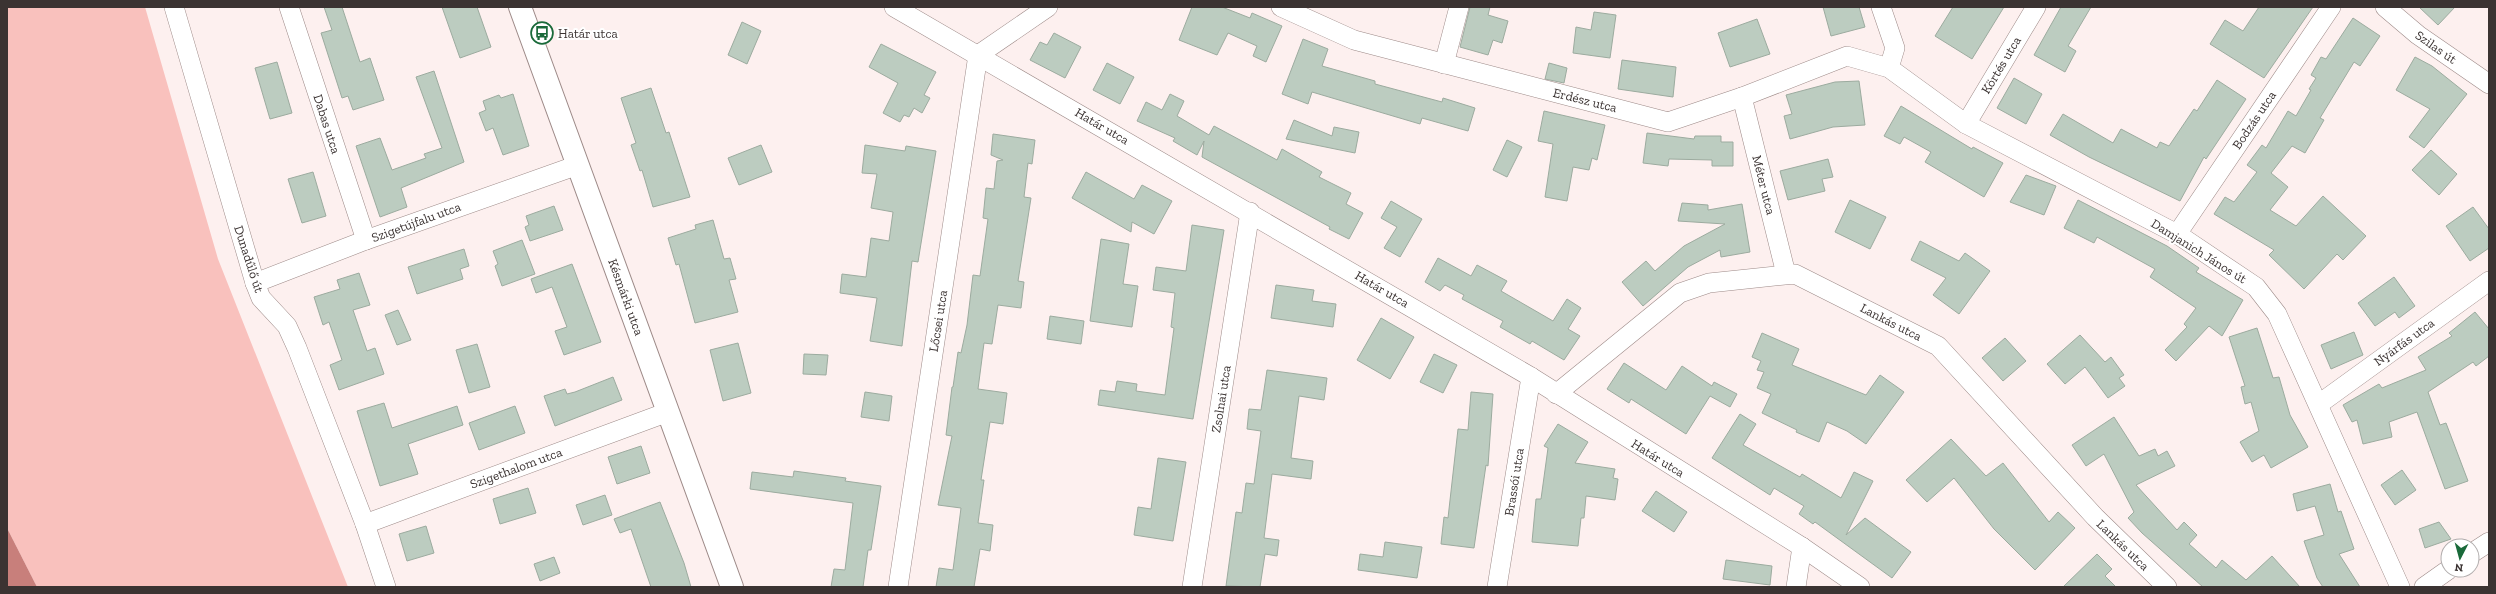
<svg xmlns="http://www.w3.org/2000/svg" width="2496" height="594" viewBox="0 0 2496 594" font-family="'Zilla Slab',serif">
<rect width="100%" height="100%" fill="#fdf0ef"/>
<path fill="#f9c1bd" d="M7 7H145L218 259 348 587H37L7 528Z"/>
<path fill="#c87f7b" d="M7 528 37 587H7Z"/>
<g fill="#bcccc0" stroke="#9cab9f">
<path d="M324 7H342L360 62 370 58 384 100 353 110 348 96 342 98 321 33 332 30Z"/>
<path d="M442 7H477L491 47 460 58Z"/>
<path d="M1192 7H1222L1250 18 1252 13 1282 26 1266 62 1253 56 1257 46 1228 33 1217 55 1179 40Z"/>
<path d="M1470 7H1490L1488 15 1508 21 1502 43 1493 40 1488 55 1460 47Z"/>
<path d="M1823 7H1859L1865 27 1831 36Z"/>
<path d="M1953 7H2004L1972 59 1935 36Z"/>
<path d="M2061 7H2091L2068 46 2076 51 2065 72 2034 55Z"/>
<path d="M2259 7H2313L2264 78 2210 44 2225 20 2243 31Z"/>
<path d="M2419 7H2455L2438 25Z"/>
<path d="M1594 12 1616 15 1610 58 1573 53 1576 27 1591 30Z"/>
<path d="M2353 18 2380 36 2360 66 2354 62 2320 118 2324 120 2305 153 2292 146 2271 173 2288 187 2270 210 2296 226 2323 196 2366 236 2343 260 2337 254 2304 289 2269 255 2274 250 2214 214 2225 197 2234 202 2257 172 2247 165 2262 145 2266 148 2288 111 2296 116 2311 90 2309 89 2316 78 2311 75 2321 57 2326 59Z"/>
<path d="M1757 19 1770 54 1730 67 1718 33Z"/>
<path d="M742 22 761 31 747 64 728 55Z"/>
<path d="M1054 33 1081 47 1065 78 1030 60 1040 42 1047 45Z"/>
<path d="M1303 39 1328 49 1322 66 1375 81V84L1442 102 1443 98 1475 108 1468 131 1422 118 1420 124 1312 92 1308 104 1282 94Z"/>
<path d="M881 44 936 72 924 95 930 98 922 113 914 108 909 117 904 115 900 122 883 113 898 83 869 67Z"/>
<path d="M2415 57 2432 66 2467 94 2424 148 2409 137 2430 109 2396 90Z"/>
<path d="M1622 60 1676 67 1673 97 1618 89Z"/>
<path d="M277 62 292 113 270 119 255 68Z"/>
<path d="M1107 63 1134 77 1120 104 1093 90Z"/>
<path d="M1549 63 1567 68 1564 83 1545 79Z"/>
<path d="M434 71 464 162 401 188 407 207 380 217 356 146 380 138 392 170 426 158 424 154 442 148 416 77Z"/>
<path d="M2014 78 2042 94 2026 124 1997 108Z"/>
<path d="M2217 80 2246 99 2206 159 2204 157 2180 201 2089 157 2050 135 2063 114 2113 143 2121 129 2157 148 2160 142 2169 146 2194 109 2197 111Z"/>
<path d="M1859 81 1865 125 1833 127 1790 139 1784 116 1792 114 1786 95 1835 82Z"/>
<path d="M651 88 666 133 669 132 690 197 653 207 642 170 640 171 631 145 636 143 621 98Z"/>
<path d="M513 94 529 146 503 155 493 128 486 131 479 113 486 110 483 101 499 95 501 98Z"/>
<path d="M1170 94 1184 101 1177 116 1209 135 1214 126 1277 160 1282 149 1322 172 1319 177 1351 193 1346 204 1363 213 1349 239 1329 229 1330 227 1202 157 1204 141 1197 155 1173 141 1175 138 1137 121 1146 102 1162 110Z"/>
<path d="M1901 106 1972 149 1973 147 2003 163 1984 197 1925 162 1931 152 1904 137 1900 144 1884 136Z"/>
<path d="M1544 111 1605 125 1597 160 1592 158 1589 170 1573 167 1567 201 1545 197 1553 144 1538 141Z"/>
<path d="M1294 120 1332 136 1334 127 1359 132 1355 153 1286 139Z"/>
<path d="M1647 133 1694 139 1695 136H1721V142H1733V166H1712V160L1669 159 1668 166 1643 163Z"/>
<path d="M993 134 1035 140 1032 164 1028 163 1024 197 1031 198 1018 281 1024 282 1021 308 998 305 992 344 984 343 978 389 1007 393 1003 424 990 422 981 480H984L978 523 993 525 990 551 980 549 974 587H936L939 568 953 570 961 508 938 505 952 436 946 435 952 387H953L958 352 961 353 967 325 973 275 980 276 988 219 983 218 986 188 994 189 997 161 1003 160 991 155Z"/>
<path d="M1507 140 1522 147 1507 177 1493 170Z"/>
<path d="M761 145 772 172 739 185 728 158Z"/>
<path d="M865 145 905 151 906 146 936 151 918 262 912 261 902 346 870 341 877 298 840 293 842 274 866 277 871 238 889 241 893 212 871 208 877 174 862 173Z"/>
<path d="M2431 150 2457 174 2439 195 2412 170Z"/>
<path d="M1828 159 1833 177 1822 179 1825 191 1788 200 1780 171Z"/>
<path d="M313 172 326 216 302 223 288 179Z"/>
<path d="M1086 172 1134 199 1142 185 1172 201 1154 234 1132 222 1131 232 1072 198Z"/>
<path d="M2026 175 2056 186 2044 215 2010 202Z"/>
<path d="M1850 200 1886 217 1870 249 1835 232Z"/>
<path d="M2078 200 2167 246 2199 268 2196 272 2243 300 2222 336 2209 326 2176 361 2165 350 2187 327 2184 324 2196 308 2150 277 2155 269 2097 237 2094 243 2064 228Z"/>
<path d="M1391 201 1422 219 1400 257 1384 248 1397 227 1381 218Z"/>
<path d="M1682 203 1708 205V210L1742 204 1750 252 1721 257 1720 250 1688 267 1643 306 1622 282 1646 261 1655 271 1684 246 1725 224 1678 221Z"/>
<path d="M554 206 563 230 530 241 525 227 529 225 526 216Z"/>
<path d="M2473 207 2489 229V248L2470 261 2446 226Z"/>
<path d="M713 220 724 259 730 258 736 279 729 280 738 312 695 323 679 264 676 265 668 238 696 229 695 225Z"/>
<path d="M1192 225 1224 230 1193 419 1098 405 1100 390 1115 392 1117 381 1137 384 1136 391 1165 395 1174 328 1171 327 1175 293 1153 290 1156 267 1186 271Z"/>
<path d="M1101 239 1129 244 1123 284 1138 286 1132 327 1090 321Z"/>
<path d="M522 240 535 274 502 286 495 266 498 264 493 251Z"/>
<path d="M1920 241 1959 261 1965 253 1990 271 1959 314 1933 295 1946 278 1911 260Z"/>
<path d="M464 249 469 266 460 269 463 279 417 294 408 267Z"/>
<path d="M1438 258 1471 276 1477 265 1507 281 1501 291 1553 321 1567 299 1581 308 1568 329 1580 336 1564 360 1532 341 1530 344 1500 327 1503 321 1462 299 1464 295 1445 285 1440 291 1425 282Z"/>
<path d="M572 264 601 342 564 355 555 331 567 327 552 287 536 293 531 279Z"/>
<path d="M359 273 370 305 353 310 367 351 375 348 384 374 339 390 330 365 342 360 329 322 323 325 314 297 340 289 337 280Z"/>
<path d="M2394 277 2415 306 2399 318 2395 312 2375 326 2358 303Z"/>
<path d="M1276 285 1314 290 1312 301 1336 304 1333 327 1271 318Z"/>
<path d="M398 310 411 340 397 345 385 315Z"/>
<path d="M2475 312 2489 329V356L2476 366 2473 362 2428 392 2440 425 2446 423 2468 481 2445 489 2417 412 2389 422 2392 437 2363 444 2357 420 2352 422 2343 405 2379 384 2382 388 2426 370 2418 357 2452 336 2449 333Z"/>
<path d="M1050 316 1084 321 1081 344 1047 339Z"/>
<path d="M1381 318 1414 337 1390 379 1357 360Z"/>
<path d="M2257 328 2273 378 2279 377 2290 415 2308 447 2271 468 2264 455 2252 462 2240 442 2259 431 2251 402 2245 404 2241 387 2245 386 2229 337Z"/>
<path d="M2354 332 2363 355 2331 369 2321 345Z"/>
<path d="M1762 333 1799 349 1792 365 1866 395 1880 375 1904 392 1866 444 1847 431 1827 422 1819 442 1796 432 1797 430 1762 413 1771 394 1757 388 1764 372 1757 370 1761 361 1752 357Z"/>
<path d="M2080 335 2105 362 2111 357 2124 375 2119 378 2125 386 2108 398 2085 367 2065 384 2047 364Z"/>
<path d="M2005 338 2026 361 2003 381 1982 358Z"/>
<path d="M738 343 751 393 723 401 710 350Z"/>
<path d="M477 344 490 387 469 393 456 350Z"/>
<path d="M804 354 828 355 826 375 803 374Z"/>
<path d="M1434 354 1457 365 1443 393 1420 382Z"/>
<path d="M1624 363 1666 390 1682 366 1712 386 1714 382 1737 394 1730 407 1710 396 1686 434 1631 399 1629 403 1607 389Z"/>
<path d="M1267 370 1327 378 1324 400 1299 396 1291 458 1313 461 1311 479 1272 474 1264 538 1279 540 1277 556 1265 554 1260 587 1226 586 1236 512 1242 513 1246 483 1254 484 1261 431 1247 429 1249 409 1261 410Z"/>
<path d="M613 377 622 400 555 426 544 396 565 389 567 394 575 392Z"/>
<path d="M865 392 892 396 889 421 861 417Z"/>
<path d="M1471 392 1493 394 1488 466 1486 465 1474 548 1441 544 1444 517 1448 518 1458 429 1468 430Z"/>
<path d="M384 403 392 428 457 406 463 425 408 444 418 474 380 486 357 411Z"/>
<path d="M515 406 525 433 479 450 469 423Z"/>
<path d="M1740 414 1756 424 1743 445 1800 477 1802 474 1841 498 1854 472 1873 481 1846 535 1865 518 1911 552 1892 578 1815 522 1813 524 1799 514 1804 506 1774 488 1770 495 1712 458Z"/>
<path d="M2114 417 2139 456 2155 449 2158 456 2167 451 2175 466 2136 485 2177 530 2184 522 2197 535 2189 544 2216 568 2222 560 2246 580 2272 556 2300 587H2203L2142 533 2128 518 2134 512 2104 454 2086 466 2072 445Z"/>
<path d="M1558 424 1588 442 1575 463 1615 469 1613 478 1618 479 1615 500 1586 496 1584 518H1581L1578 546 1532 542 1536 499H1541L1548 448 1544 446Z"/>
<path d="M1951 439 1986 476 2003 463 2049 522 2058 512 2075 528 2035 570 1994 529 1954 478 1927 502 1906 480Z"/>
<path d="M641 446 650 473 617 484 608 457Z"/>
<path d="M1158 458 1186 462 1173 541 1134 535 1138 507 1151 509Z"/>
<path d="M2402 470 2416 490 2395 505 2381 485Z"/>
<path d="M794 471 846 478 845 481 881 486 871 550H868L863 587H831L834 569 845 570 853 503 750 489 752 472 793 477Z"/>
<path d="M2330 484 2338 512 2341 511 2354 549 2339 554 2360 587H2323L2317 578 2304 541 2324 535 2315 506 2297 511 2293 494Z"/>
<path d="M528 488 536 513 500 524 493 499Z"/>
<path d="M1656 491 1687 512 1674 532 1642 511Z"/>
<path d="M605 495 612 515 583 525 576 505Z"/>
<path d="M660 502 684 563 691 587H651L631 529 620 533 614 519Z"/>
<path d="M2439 522 2451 539 2425 548 2419 529Z"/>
<path d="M426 526 434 553 407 561 399 534Z"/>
<path d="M1385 542 1422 547 1417 578 1358 570 1360 554 1383 557Z"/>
<path d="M2097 554 2112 569 2105 576 2116 587H2063Z"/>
<path d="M554 557 560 573 540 581 534 564Z"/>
<path d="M1726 560 1772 566 1770 585 1723 579Z"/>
</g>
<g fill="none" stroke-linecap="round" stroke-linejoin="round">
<g stroke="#9d8a88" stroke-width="20">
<g id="street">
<path d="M174 7 255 283 261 298 287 326 297 348 365 524 386 587"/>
<path d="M289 7 366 240"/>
<path d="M894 7 1531 377 1802 547 1860 587"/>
<path d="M1281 7 1354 40 1668 122 1742 97 1847 56 1889 68 1966 124 2177 234 2256 287 2277 314 2400 587"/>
<path d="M1881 7 1895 48 1889 68"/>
<path d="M2385 7 2418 35 2489 84"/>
<path d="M1444 64 1459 7"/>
<path d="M1742 97 1786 274"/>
<path d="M1966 124 2036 7"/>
<path d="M2177 234 2331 7"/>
<path d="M255 283 366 240 578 165"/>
<path d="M1556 394 1680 293 1709 283 1795 274 1938 346 2095 517 2167 587"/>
<path d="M2319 404 2489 281"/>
<path d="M365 524 668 412"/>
<path d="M2472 553 2489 542"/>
<path d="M898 587 978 55 1048 7"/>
<path d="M1192 587 1250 212"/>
<path d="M1497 587 1531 377"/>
<path d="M1796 587 1802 547"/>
<path d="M2424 587 2448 570"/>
</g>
</g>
<g stroke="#9d8a88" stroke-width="24">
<path id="secondary" d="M520 7 732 587"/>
</g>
<use href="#street" stroke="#fff" stroke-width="19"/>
<use href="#secondary" stroke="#fff" stroke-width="22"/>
</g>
<defs>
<g id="bus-ring" transform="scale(1.15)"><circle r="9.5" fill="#fff" stroke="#1a6a3a" stroke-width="1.5"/><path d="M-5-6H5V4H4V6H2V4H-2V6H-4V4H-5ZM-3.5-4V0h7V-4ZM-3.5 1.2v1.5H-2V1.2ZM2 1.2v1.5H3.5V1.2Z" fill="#1a6a3a"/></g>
</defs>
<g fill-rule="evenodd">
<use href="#bus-ring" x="542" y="33"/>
</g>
<g text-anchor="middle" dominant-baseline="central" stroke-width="4" stroke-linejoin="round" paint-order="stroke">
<g font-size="13" fill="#3b3332" stroke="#fff" text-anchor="start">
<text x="558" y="33">Határ utca</text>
</g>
<g font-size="13" fill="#3b3332" stroke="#fff">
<text transform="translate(2436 47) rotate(35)">Szilas út</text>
<text transform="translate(2001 65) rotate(-59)">Körtés utca</text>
<text transform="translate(1585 100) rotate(14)">Erdész utca</text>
<text transform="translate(2254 120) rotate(-56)">Bodzás utca</text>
<text transform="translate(327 124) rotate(72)">Dabas utca</text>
<text transform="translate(1102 126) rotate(30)">Határ utca</text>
<text transform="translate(1764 185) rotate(76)">Méter utca</text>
<text transform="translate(416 222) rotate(-20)">Szigetújfalu utca</text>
<text transform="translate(2199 251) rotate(32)">Damjanich János út</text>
<text transform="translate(249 259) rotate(72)">Dunadűlő út</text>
<text transform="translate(1382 289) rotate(30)">Határ utca</text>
<text transform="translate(626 297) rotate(70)">Késmárki utca</text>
<text transform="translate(938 321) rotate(-81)">Lőcsei utca</text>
<text transform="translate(1891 322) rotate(27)">Lankás utca</text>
<text transform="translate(2404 342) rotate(-36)">Nyárfás utca</text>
<text transform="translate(1221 399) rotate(-81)">Zsolnai utca</text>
<text transform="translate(1658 458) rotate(32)">Határ utca</text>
<text transform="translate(516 468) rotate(-20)">Szigethalom utca</text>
<text transform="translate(1514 482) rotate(-81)">Brassói utca</text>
<text transform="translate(2123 545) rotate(44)">Lankás utca</text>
</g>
</g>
<rect width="2496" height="594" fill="none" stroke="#3b3332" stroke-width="16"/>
<g transform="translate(2460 558) rotate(186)"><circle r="19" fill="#ffffff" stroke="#b1adad"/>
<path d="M0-3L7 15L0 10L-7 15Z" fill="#1a6a3a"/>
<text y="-6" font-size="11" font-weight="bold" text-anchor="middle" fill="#3b3332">N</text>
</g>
</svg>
